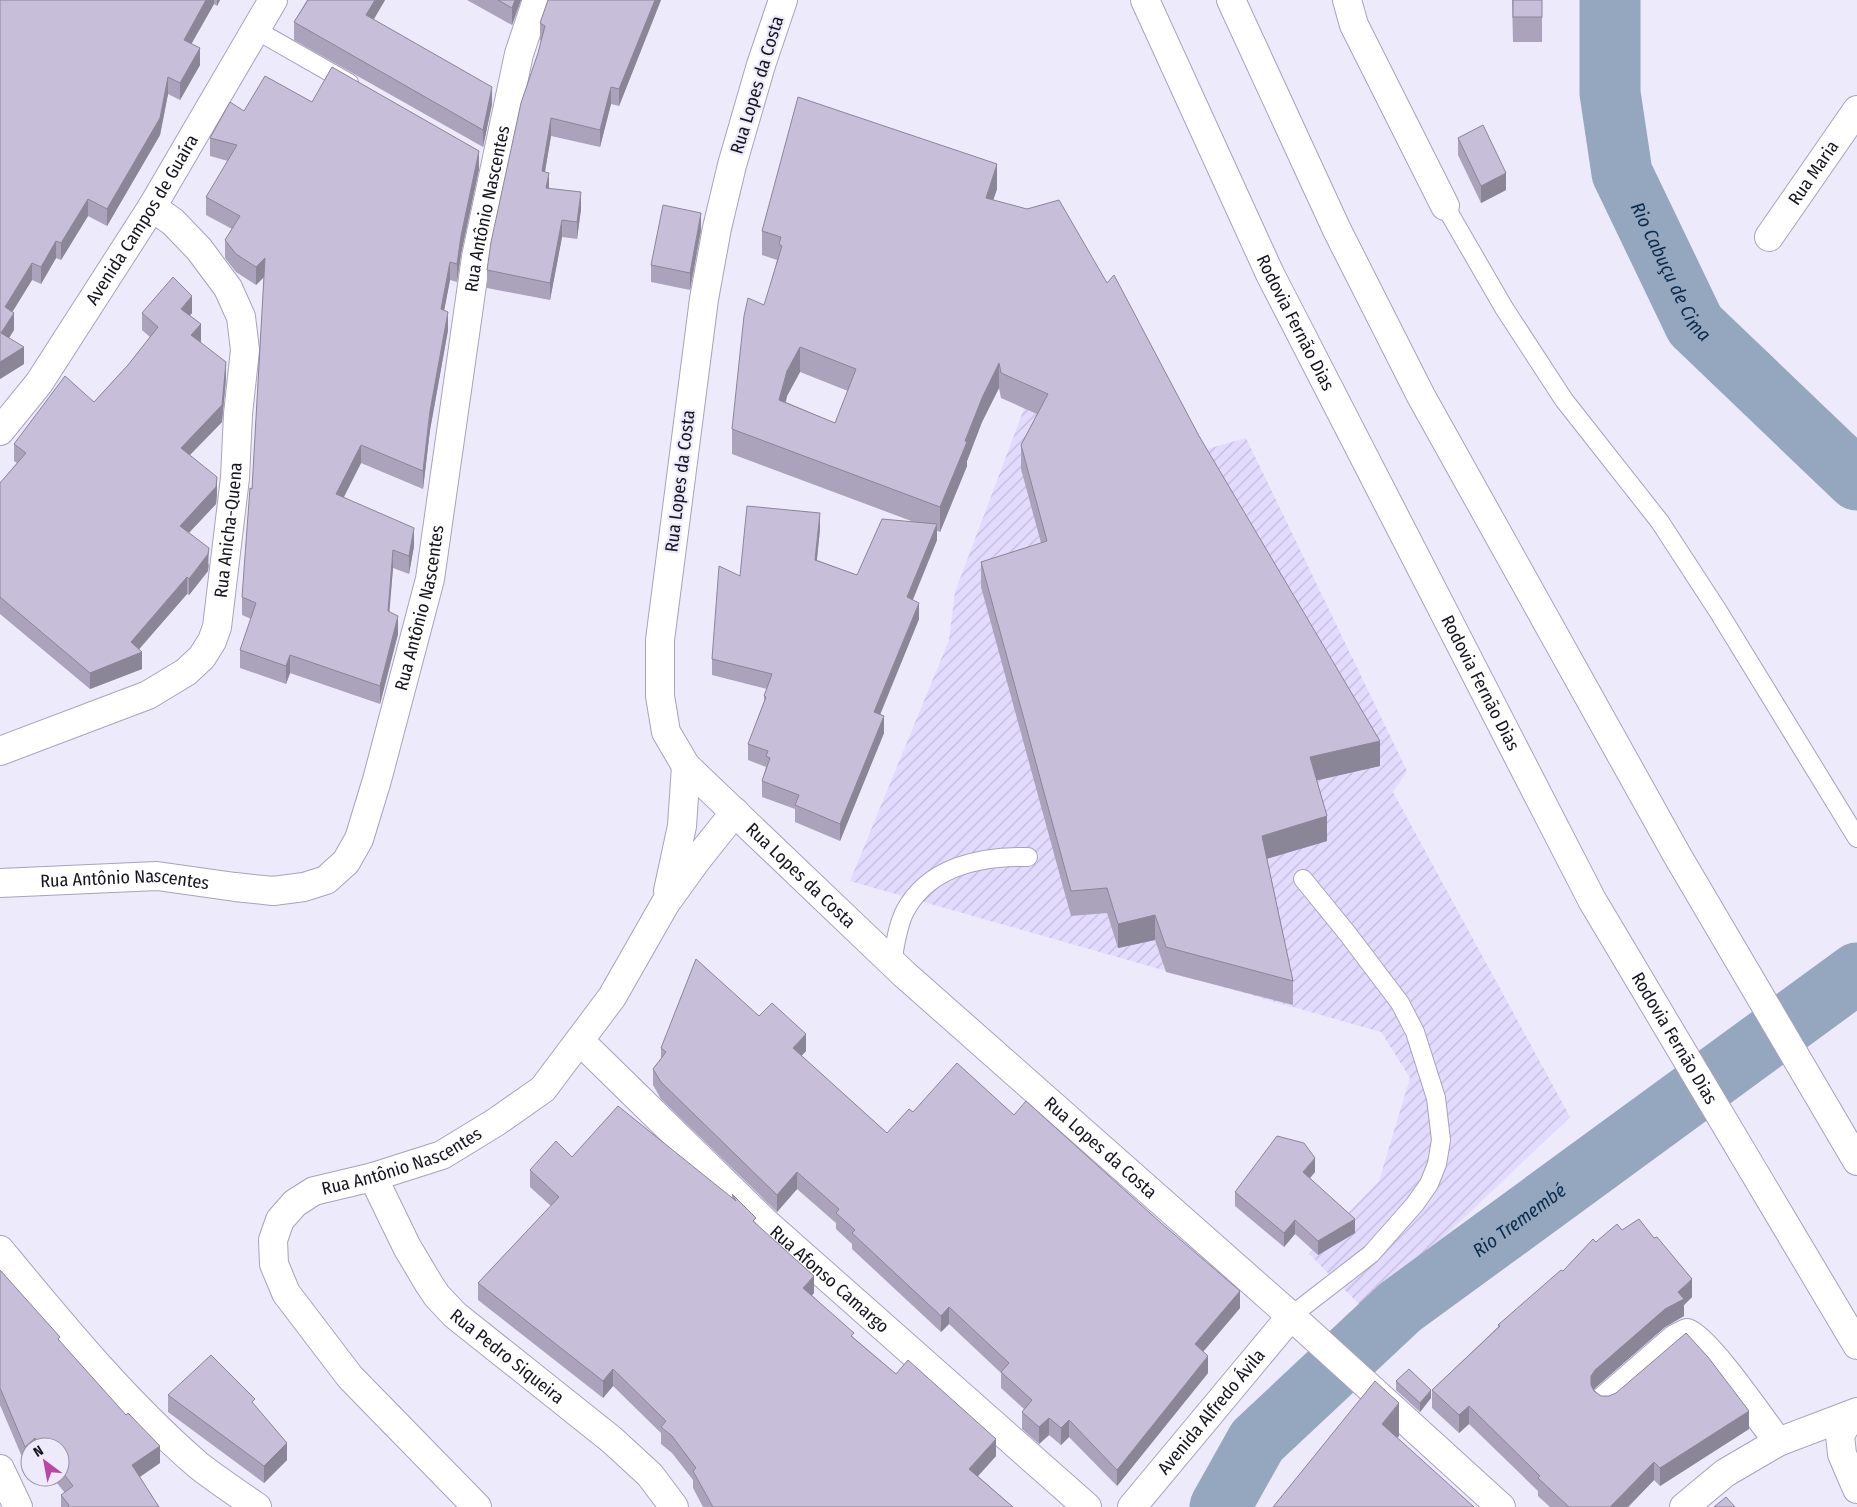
<svg xmlns="http://www.w3.org/2000/svg" width="1857" height="1507" viewBox="0 0 1857 1507" font-family="'Fira Sans Condensed',sans-serif">
<defs>
<pattern id="industrial-furrows" width="10" height="10" patternUnits="userSpaceOnUse" patternTransform="scale(1.25)"><rect width="10" height="10" fill="#e2dbfe"/><path d="M-1 1l2-2M0 10L10 0M9 11l2-2" fill="none" stroke="#c1bbd9"/></pattern>
</defs>
<rect width="100%" height="100%" fill="#edeafb"/>
<path fill="url(#industrial-furrows)" d="M1115 286 1207 449 1246 438 1407 771 1393 792 1570 1117 1366 1311 1309 1254 1379 1181 1410 1078 1381 1032 850 881 949 640 955 592 1033 385Z"/>
<g fill="none" stroke-linecap="round" stroke-linejoin="round">
<g stroke="#94a7bf" stroke-width="61">
<path id="s1" d="M1610 0V93L1622 173 1695 325 1857 480"/>
<path id="s2" d="M1220 1507 1257 1441 1400 1307 1857 973"/>
</g>
<g stroke="#a8a2bd" stroke-width="20">
<g id="lane">
<path d="M256 30 349 83"/>
<path d="M1445 206 1504 308 1564 400 1660 522 1718 611 1857 838"/>
<path d="M892 963C895 946 897 927 905 911 929 866 982 856 1028 857"/>
<path d="M1291 1316 1371 1254 1415 1204 1429 1184 1437 1164 1441 1140 1436 1098 1415 1032 1400 1003 1347 933 1303 879"/>
</g>
</g>
<g stroke="#a8a2bd" stroke-width="30">
<g id="street">
<path d="M1347 0 1354 25 1445 206"/>
<path id="s3" d="M1769 237 1857 110"/>
<path id="s4" d="M0 431 39 383 152 207 273 0"/>
<path id="s5" d="M0 751 148 695 186 672 202 657 212 641 217 627 235 478 238 414 245 350 241 317 228 288 199 249 173 222 152 207"/>
<path id="s6" d="M0 883 157 876 235 887 273 891 304 887 326 880 346 862 359 839 377 780 430 579 476 257 519 54 537 0"/>
<path d="M668 891 682 826 686 766"/>
<path id="s7" d="M580 1041 766 1223 1087 1507"/>
<path id="s8" d="M373 1177 407 1247 429 1284 437 1296 455 1315 612 1440 650 1475 674 1507"/>
<path d="M0 1250C62 1325 124 1401 198 1465 217 1480 237 1493 257 1507"/>
<path d="M1606 1399 1675 1339 1687 1333C1707 1340 1762 1421 1778 1442"/>
<path d="M0 1469 18 1507"/>
<path id="s9" d="M477 1507 350 1377 286 1293 274 1264 273 1240 280 1220 295 1203 314 1191 373 1177 442 1155 496 1122 543 1089 612 997 665 904 696 861 735 812"/>
<path id="s10" d="M1132 1507 1291 1316"/>
</g>
</g>
<g stroke="#a8a2bd" stroke-width="30">
<g id="secondary">
<path id="s11" d="M783 0 761 65 732 165 717 228 704 299 660 640V696L666 732 686 766 904 974 1291 1316 1501 1507"/>
</g>
</g>
<g stroke="#a8a2bd" stroke-width="30">
<g id="primary">
<path d="M1852 1415 1840 1435 1842 1454 1857 1489"/>
<path d="M1684 1507 1725 1473 1778 1442 1857 1412"/>
</g>
</g>
<g stroke="#a8a2bd" stroke-width="30">
<g id="highway">
<path id="s12" d="M1145 0 1270 274 1592 900 1857 1345"/>
<path d="M1231 0 1337 230 1421 396 1677 855 1857 1161"/>
</g>
</g>
<use href="#lane" stroke="#fff" stroke-width="18"/>
<use href="#street" stroke="#fff" stroke-width="28"/>
<use href="#secondary" stroke="#fff" stroke-width="28"/>
<use href="#primary" stroke="#fff" stroke-width="28"/>
<use href="#highway" stroke="#fff" stroke-width="28"/>
</g>
<g fill="#aba3bb" fill-rule="evenodd">
<path d="M0 0H220L217 6 214 4 191 44 200 65 180 100 168 94 160 135 107 226 88 216 61 260 56 258 41 284 32 280 12 312 14 330 9 338 24 364 0 379Z"/>
<path d="M307 0H385L373 20 492 104 483 147 294 40V22Z"/>
<path d="M467 0H521L512 25Z"/>
<path d="M548 0H661L657 10 619 106 611 104 600 147 551 136 545 172 549 188 581 209 577 239 562 237 550 300 487 288V270L541 41 540 40V23Z"/>
<path d="M1512 0H1542V42H1513Z"/>
<path d="M312 102 479 169 461 254 457 282 450 280 444 310 448 330 430 430 423 489 361 463 344 497 414 546 409 574 393 568 389 612 398 634 380 704 290 673 286 684 240 668V650L251 619 242 615V597L252 489 264 277 256 285 236 272 225 258V240L232 229 206 215V197L228 161 210 156V138L244 111Z"/>
<path d="M1458 138 1506 190 1481 203 1458 155Z"/>
<path d="M997 189 993 200 1107 283 1199 436 1380 766 1316 780 1327 841 1267 859 1293 981V1005L1166 972 1155 940 1118 948 1107 913 1071 916 981 587V562L1041 543 1021 469V445L1037 414 1001 398 999 388 982 422 967 461V466L940 532 937 531V540L913 600 919 619 880 715 884 733 840 841 795 822V809L762 797V781L766 767 748 760V744L764 702V696L767 689 712 675V659L740 576 820 529 817 560 857 575 914 522 732 454V429L777 260 762 255V231ZM800 372 848 391 835 423 786 402 787 396Z"/>
<path d="M701 230 690 290 651 282V265Z"/>
<path d="M142 313H192L190 315 201 341V342L226 379 222 422 190 455 217 494 216 504 189 533 209 565 208 571 189 595 187 594 139 649 142 669 90 689 0 614V483L17 463 14 461V444L94 402 128 365 150 337 142 330Z"/>
<path d="M759 1016 806 1051 801 1056 887 1133 913 1112 1014 1115 1240 1308 1203 1352 1208 1373 1117 1486 1069 1437 1061 1445 1049 1435 1039 1444 1022 1429V1412L1024 1409 1001 1388V1373L949 1324 941 1332 852 1249V1244L836 1229V1223L797 1189 777 1212 661 1099 653 1085V1069L661 1059V1048Z"/>
<path d="M572 1157 732 1198V1194L814 1293 812 1295 854 1338 896 1374 996 1456 978 1476 1013 1507H703L693 1488V1480L672 1453 661 1444V1433L613 1386 603 1398 478 1300V1283L551 1206 530 1187V1170Z"/>
<path d="M1315 1172 1310 1178 1355 1233 1318 1255 1295 1234 1284 1247 1235 1206V1192Z"/>
<path d="M1622 1230 1692 1297 1684 1305V1316L1665 1327 1595 1388 1594 1390 1601 1396 1749 1429 1660 1486 1654 1480 1628 1507H1550L1538 1496V1491L1469 1424 1459 1433 1432 1408V1390L1498 1327V1325L1563 1271 1596 1242Z"/>
<path d="M0 1270 160 1463 140 1477 159 1507H61V1495L65 1493 52 1477H60V1447H30V1460L25 1464 0 1405Z"/>
<path d="M1396 1381 1431 1398 1420 1412 1396 1390Z"/>
<path d="M168 1395 287 1460 264 1483 168 1412Z"/>
</g>
<g fill="#8b8598">
<path d="M206 0H214V4L184 57V40Z"/>
<path d="M217 0H220L217 6Z"/>
<path d="M375 0H385L366 33V15Z"/>
<path d="M515 0H521L512 25V8Z"/>
<path d="M655 0H661L657 10 619 106V89Z"/>
<path d="M200 48V65L180 100V83Z"/>
<path d="M168 77V94L160 135 107 226V209Z"/>
<path d="M492 87V104L483 147V130Z"/>
<path d="M611 87V104L600 147V130Z"/>
<path d="M551 118V136L542 188V171Z"/>
<path d="M479 151V169L461 254 457 282V264L461 236Z"/>
<path d="M997 164V189L986 222V198Z"/>
<path d="M549 173V191L546 188Z"/>
<path d="M1506 173V190L1481 203V186Z"/>
<path d="M581 192V209L577 239V222Z"/>
<path d="M88 199V216L61 260V243Z"/>
<path d="M701 213V230L690 290V273Z"/>
<path d="M562 220V237L550 300V283Z"/>
<path d="M56 241V258L41 284V267Z"/>
<path d="M265 258V276L256 285V267Z"/>
<path d="M450 262V280L441 327V309Z"/>
<path d="M32 263V280L5 324V307Z"/>
<path d="M192 296V313L181 326V309Z"/>
<path d="M448 312V330L430 430 423 489V471L430 411Z"/>
<path d="M14 313V330L1 350V333Z"/>
<path d="M201 324V341L191 351V335Z"/>
<path d="M24 347V364L0 379V362Z"/>
<path d="M800 347V372L787 396 779 425V400L787 371Z"/>
<path d="M226 362V379L222 422 181 464V448Z"/>
<path d="M999 363V388L982 422 967 461V466L940 532V507L982 398Z"/>
<path d="M361 445V463L336 512V494Z"/>
<path d="M217 477V494L216 504 180 542V526Z"/>
<path d="M820 513V529L815 576V560Z"/>
<path d="M937 524V540L907 613V597Z"/>
<path d="M414 528V546L409 574V556Z"/>
<path d="M209 548 208 571 189 595V579Z"/>
<path d="M393 550V568L388 629V611Z"/>
<path d="M187 577V594L134 655 142 652V669L90 689V673L131 642Z"/>
<path d="M919 603V619L874 729V712Z"/>
<path d="M398 616V634L380 704V686Z"/>
<path d="M290 655V673L286 684V666Z"/>
<path d="M884 716V733L840 841V824Z"/>
<path d="M1380 741V766L1310 782V757Z"/>
<path d="M1327 816V841L1262 860V836Z"/>
<path d="M1155 915V940L1118 948V924Z"/>
<path d="M806 1034V1051L793 1065V1048Z"/>
<path d="M1315 1158V1172L1303 1186V1172Z"/>
<path d="M797 1172V1189L777 1212V1195Z"/>
<path d="M1355 1219V1233L1318 1255V1241Z"/>
<path d="M1295 1220V1234L1284 1247V1233Z"/>
<path d="M814 1276V1293L803 1305V1288Z"/>
<path d="M1692 1279V1297L1684 1305V1316L1665 1327 1595 1388 1591 1394V1376L1595 1370Z"/>
<path d="M1240 1291V1308L1195 1361V1344Z"/>
<path d="M949 1307V1324L941 1332V1316Z"/>
<path d="M1208 1356V1373L1117 1486V1470Z"/>
<path d="M613 1369V1386L603 1398V1381Z"/>
<path d="M1431 1390V1398L1420 1412V1403Z"/>
<path d="M1399 1403V1436L1382 1456V1424Z"/>
<path d="M1469 1406V1424L1459 1433V1415Z"/>
<path d="M1749 1411V1429L1660 1486V1468Z"/>
<path d="M1049 1418V1435L1039 1444V1427Z"/>
<path d="M1069 1420V1437L1061 1445V1428Z"/>
<path d="M35 1438V1447H30V1460L25 1464V1447Z"/>
<path d="M996 1439V1456L969 1486V1469Z"/>
<path d="M287 1443V1460L264 1483V1466Z"/>
<path d="M160 1446V1463L132 1482V1465Z"/>
<path d="M1654 1462V1480L1628 1507H1610Z"/>
</g>
<g fill="#c7bed9" stroke="#8b8598" fill-rule="evenodd">
<path d="M0 0H206L184 40 200 48 180 83 168 77 160 118 107 209 88 199 61 243 56 241 41 267 32 263 5 307 14 313 1 333 24 347 0 362Z"/>
<path d="M308 0H375L366 15 492 87 483 130 294 22Z"/>
<path d="M498 0H515L512 8Z"/>
<path d="M548 0H655L619 89 611 87 600 130 551 118 542 171 549 173 546 188 581 192 577 222 562 220 550 283 487 270 491 242 521 103 538 53 545 26 540 23Z"/>
<rect x="1513" y="0" width="29" height="17"/>
<path d="M332 67 479 151 461 236 457 264 450 262 441 309 448 312 430 411 423 471 361 445 336 494 414 528 409 556 393 550 388 611 398 616 380 686 290 655 286 666 240 650 256 603 242 597 250 488 252 489 265 258 256 267 236 254 225 240 240 216 206 197 237 145 210 138 230 102 244 111 265 76 312 102Z"/>
<path d="M798 97 997 164 986 198 1027 209 1059 200 1107 283 1114 275 1199 436 1380 741 1310 757 1327 816 1262 836 1293 981 1166 947 1155 915 1118 924 1107 888 1071 891 981 562 1047 541 1021 445 1048 394 1001 373 999 363 982 398 965 441 967 442 940 507 732 429 744 316 748 298 764 305 782 246 779 244 781 237 762 231ZM800 347 856 369 835 423 779 400 787 371Z"/>
<path d="M1483 125 1506 173 1481 186 1458 138Z"/>
<path d="M663 205 701 213 690 273 651 265Z"/>
<path d="M173 277 192 296 181 309 201 324 191 335 226 362 222 405 181 448 217 477 216 487 180 526 209 548 208 554 189 579 187 577 131 642 142 652 90 673 0 597V483L26 453 14 444 65 376 94 402 128 365 158 327 142 313Z"/>
<path d="M747 506 820 513 815 560 857 575 882 519 937 524 907 597 919 603 874 712 884 716 840 824 795 805 799 795 762 781 770 758 766 756 768 751 748 744 766 697 764 696 772 674 712 659 719 566 740 576Z"/>
<path d="M696 959 759 1016 772 1003 806 1034 793 1048 887 1133 909 1109 913 1112 957 1063 1014 1115 1026 1101 1161 1223 1240 1291 1195 1344 1208 1356 1117 1470 1069 1420 1061 1428 1049 1418 1039 1427 1022 1412 1032 1400 1001 1372 1009 1363 949 1307 941 1316 852 1233 855 1230 836 1213 839 1209 797 1172 777 1195 661 1082 653 1069 666 1052 661 1048Z"/>
<path d="M618 1106 736 1201 732 1194 756 1218 753 1221 814 1276 803 1288 854 1333 851 1336 896 1374 908 1360 996 1439 969 1469 1013 1507H713L693 1471 696 1468 672 1436 661 1427 666 1421 613 1369 603 1381 478 1283 559 1197 530 1170 556 1141 572 1157Z"/>
<path d="M1277 1136 1304 1143 1315 1158 1303 1172 1355 1219 1318 1241 1295 1220 1284 1233 1235 1192Z"/>
<path d="M1639 1219 1654 1238 1657 1237 1692 1279 1678 1292 1684 1299 1665 1309 1595 1370 1591 1376V1385L1594 1391 1601 1396H1609L1616 1393 1686 1333 1708 1357 1749 1411 1660 1468 1654 1462 1610 1507H1569L1538 1478 1540 1476 1469 1406 1459 1415 1432 1390 1500 1326 1498 1325 1561 1270 1563 1271 1593 1239 1596 1242 1617 1224 1622 1230Z"/>
<path d="M0 1270 60 1337 58 1339 126 1415 128 1413 160 1446 132 1465 159 1507H67L69 1505 61 1495 73 1486 60 1469V1447H42L35 1438 25 1447 0 1388Z"/>
<path d="M211 1355 255 1399 252 1402 287 1443 264 1466 168 1395Z"/>
<path d="M1409 1369 1431 1390 1420 1403 1396 1381Z"/>
<path d="M1375 1381 1399 1403 1382 1424 1474 1507H1273Z"/>
<path d="M1726 1497 1735 1507H1714Z"/>
</g>
<g text-anchor="middle" dominant-baseline="central" stroke-width="4.5" stroke-linejoin="round" paint-order="stroke">
<g font-size="18" fill="#16141e" stroke="#edeafb">
<text transform="translate(757 85) rotate(-73)">Rua Lopes da Costa</text>
<text stroke="none"><textPath href="#s3" startOffset="78">Rua Maria</textPath></text>
<text stroke="none"><textPath href="#s6" startOffset="1026">Rua Antônio Nascentes</textPath></text>
<text stroke="none"><textPath href="#s4" startOffset="255">Avenida Campos de Guaíra</textPath></text>
<text stroke="none"><textPath href="#s12" startOffset="356">Rodovia Fernão Dias</textPath></text>
<text transform="translate(680 481) rotate(-83)">Rua Lopes da Costa</text>
<text stroke="none"><textPath href="#s5" startOffset="356">Rua Anicha-Quena</textPath></text>
<text stroke="none"><textPath href="#s6" startOffset="621">Rua Antônio Nascentes</textPath></text>
<text stroke="none"><textPath href="#s12" startOffset="761">Rodovia Fernão Dias</textPath></text>
<text stroke="none"><textPath href="#s11" startOffset="944">Rua Lopes da Costa</textPath></text>
<text stroke="none"><textPath href="#s6" startOffset="125">Rua Antônio Nascentes</textPath></text>
<text stroke="none"><textPath href="#s12" startOffset="1166">Rodovia Fernão Dias</textPath></text>
<text stroke="none"><textPath href="#s11" startOffset="1349">Rua Lopes da Costa</textPath></text>
<text stroke="none"><textPath href="#s9" startOffset="502">Rua Antônio Nascentes</textPath></text>
<text stroke="none"><textPath href="#s7" startOffset="345">Rua Afonso Camargo</textPath></text>
<text stroke="none"><textPath href="#s8" startOffset="228">Rua Pedro Siqueira</textPath></text>
<text stroke="none"><textPath href="#s10" startOffset="124">Avenida Alfredo Ávila</textPath></text>
</g>
<g font-size="19" font-style="italic" fill="#0c2b4c" stroke="#edeafb">
<text stroke="none"><textPath href="#s1" startOffset="284">Rio Cabuçu de Cima</textPath></text>
<text stroke="none"><textPath href="#s2" startOffset="419">Rio Tremembé</textPath></text>
</g>
</g>
<g transform="translate(45 1462) rotate(328)"><circle r="24" fill="#edeafb" stroke="#9794a3"/>
<path d="M0-4L9 19L0 12L-9 19Z" fill="#b948a5"/>
<text y="-8" font-size="14" font-weight="bold" text-anchor="middle" fill="#16141e">N</text>
</g>
</svg>
